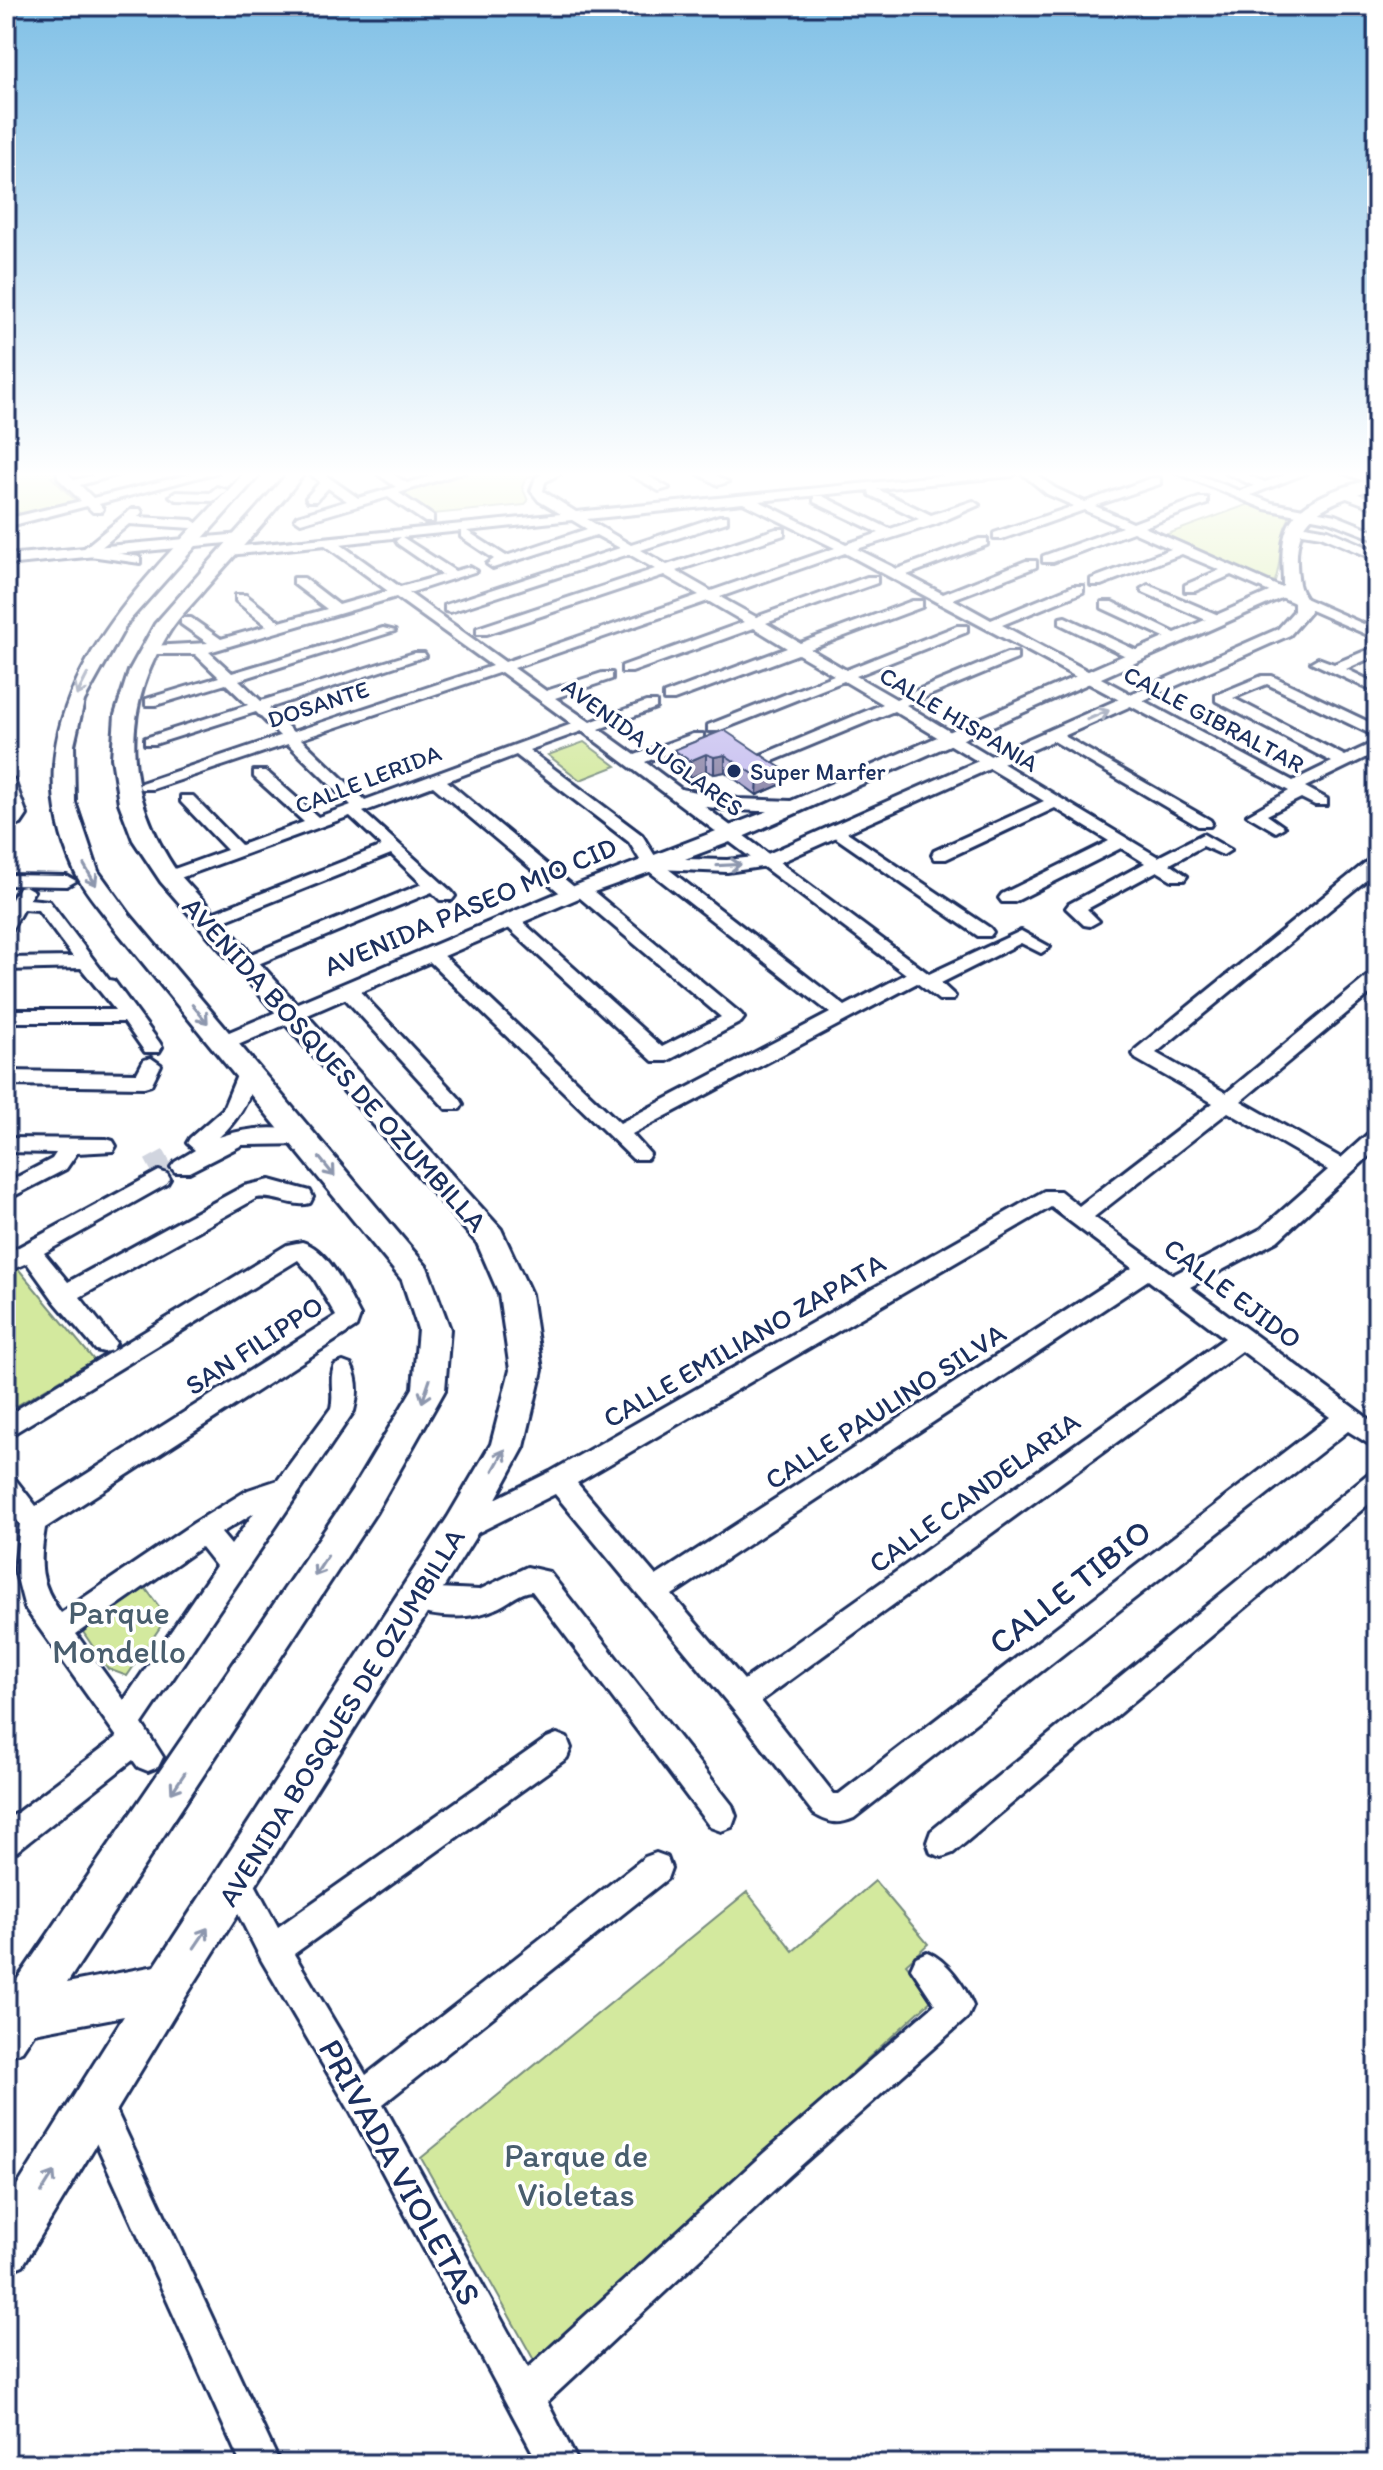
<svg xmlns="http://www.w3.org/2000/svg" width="1383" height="2470" viewBox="0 0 1383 2470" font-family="Itim,sans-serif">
<rect width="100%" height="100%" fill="#fff"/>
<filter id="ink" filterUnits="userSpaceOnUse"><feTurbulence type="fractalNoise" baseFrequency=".0125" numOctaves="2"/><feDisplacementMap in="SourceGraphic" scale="16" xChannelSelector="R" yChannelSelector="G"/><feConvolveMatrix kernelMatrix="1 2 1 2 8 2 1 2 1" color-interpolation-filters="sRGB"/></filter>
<g filter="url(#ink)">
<g fill="#d3e99e" stroke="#778c7e" stroke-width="2">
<path d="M6 472H72L51 477 77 502 21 515 6 500Z"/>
<path d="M473 472H538L525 480 522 487 528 501 524 505 433 514 402 494Z"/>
<path d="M1252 503 1290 517C1277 538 1283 559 1275 581L1266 582 1162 536Z"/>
<path d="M584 742 616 766 580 780 548 755Z"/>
<path d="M15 1265 94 1360 6 1412V1270Z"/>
<path d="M140 1581 167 1617 127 1676 108 1669 77 1623Z"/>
<path d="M875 1881 928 1944 906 1964 934 1998 535 2362 421 2158 747 1892 793 1951Z"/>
</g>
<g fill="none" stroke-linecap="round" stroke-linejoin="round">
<path stroke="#d1d5df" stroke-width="21" stroke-dasharray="21 11" stroke-linecap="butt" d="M150 1169 172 1157"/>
<g stroke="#1b2f5e" stroke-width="6">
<g id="minor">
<path d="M58 472H66L74 480 107 472H127L80 485 93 498 199 472H218L99 504 103 509 101 512H93L87 506 6 527V519L81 501 58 478Z"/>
<path d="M308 472H321L358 498 396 487 375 472H389L407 483 445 472H463L399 493 433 516V522H425L388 497 301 523 295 519 297 516 347 501 328 488 316 501H308L306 498 320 482Z"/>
<path d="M548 472H563L545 482 543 491 576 512 979 472H1018L1012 476 877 489 931 515 973 501 979 505 936 524 857 549 897 569 979 539H987V545L907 575 943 594 1026 561H1036V567L953 599 991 620 1073 586H1083V592L1002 625 1293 781 1332 762 1216 701V695L1262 676H1272L1377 726V737L1267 684 1233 698 1345 756 1377 741V752L1305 787 1327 799V805H1315L1301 798 1267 815 1284 827 1276 832 1247 815 1289 791 845 553 720 597 756 617 867 577H877V583L766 623 800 643 912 601H922V607L810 649 846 670 957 626H967V632L856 676 896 699 1007 653H1017V659L906 705 1158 857 1203 834 1231 850 1223 855 1203 846 1170 864 1187 876 1184 880H1172L1157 871 1087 909 1099 921 1090 926 1084 925 1066 908 1069 904 1145 863 1121 848 1014 902H1002L999 898 1002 894 1109 841 1055 808 946 859H934L932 855 934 851 1044 801 894 711 768 763H756V757L883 704 844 681 718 731H708V725L834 675 798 654 674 700H664V694L787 648 754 628 632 672H622V666L744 622 708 601 514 668 546 691 602 673H612V679L555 698 590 722 646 702H656V708L599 729 635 755 693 734H703V740L645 762 929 974 1021 931 1050 947 1041 953 1021 943 941 983 955 996 953 1000H939L917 983 632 1134 650 1154 647 1159H633L426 958 423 954 426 950H438L620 1123 830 1013 645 868 629 842 516 755 447 781 574 887 587 886 741 1014 744 1018 741 1022 667 1061H653L504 924 501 920 504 916H516L662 1047 721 1017 579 897 566 898 433 786 363 812 452 892 455 896 452 900H440L432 892 251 967H239L236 963 239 959 422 884 391 854 214 925H202L199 921 202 917 382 846 350 816 169 882 163 881 160 877 163 873 227 850 181 802V796H193L241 845 304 822 254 777V771H266L318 817 351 805 288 744 153 789H141L139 786 141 783 280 736 256 712 155 744H145V738L248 705 226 684 156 705H146V699L219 677 195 654H150L143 650 150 646 208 643 181 624V618H191L221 639 267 626 236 601V595H246L280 622 327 609 294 584V578H304L339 605 388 591 325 545 229 555 223 551 224 548 561 514 539 501 531 491 536 477ZM869 490 870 495 919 519 890 529 822 496H814V502L879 533 846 544 759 501ZM743 503 835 548 711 591 676 571 784 535V529H776L667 565 641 550 727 522V516H719L631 545 587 519ZM572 520 587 529 506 556 467 531ZM461 531V537L494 559 487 564 493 568 596 535 620 548 445 605V611L450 612 629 554 655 569 477 628V634H487L664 575 699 595 505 662 409 593 477 571 470 567 455 571 402 537ZM401 537 396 541 398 544 443 575 400 587 340 544ZM396 597 492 666 293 732 269 708 426 656 424 653H414L261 701 239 680 395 631 383 628 232 673 209 652ZM501 672 572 724 365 800 301 739ZM582 731 906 974 845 1006 658 861 642 835 529 750Z"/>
<path d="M626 472H641L669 488 659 491Z"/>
<path d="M695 472H710L728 482 718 485Z"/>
<path d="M1020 472H1033L1055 488 1085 502 1152 478H1160V484L1095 506 1133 523 1199 498H1207V504L1144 527 1377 630V639L1231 575 1195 591H1185V585L1220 570 1182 554 1101 585H1091V579L1171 549 1133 532 1053 562H1043V556L1122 527 1084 510 1002 539H994V533L1074 506 1047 494Z"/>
<path d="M1175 472H1191L1240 491 1254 486 1224 472H1240L1265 482 1293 472H1309L1251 495 1272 503 1335 515 1377 532V540L1328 521 1265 509Z"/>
<path d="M1341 472H1357L1377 479V486Z"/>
<path d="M217 487 227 490 213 501 176 500 170 496 176 492 210 493Z"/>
<path d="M1348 490 1377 501V509L1344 497V491Z"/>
<path d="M132 509H140L142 512 138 517 192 520 198 524 192 528 129 524 98 550 140 557V563L83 555V549Z"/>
<path d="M1294 524 1328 530 1377 551V560L1321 536 1290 531 1288 528Z"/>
<path d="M1148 585 1223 617 1225 620 1213 623 1143 592 1141 589Z"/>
<path d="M1102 602H1112L1185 638 1173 641 1102 608Z"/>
<path d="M1065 617 1142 653 1144 656 1142 659H1132L1060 624V618Z"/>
<path d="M1377 646V655L1346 669 1377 684V693L1311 662 1318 658 1334 664Z"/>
<path d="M1052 729 1210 820 1212 823 1210 826H1198L1047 737 1044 734Z"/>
<path d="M6 775 14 780 27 815 21 824 6 830V819L11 815 6 802Z"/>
<path d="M838 826 990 928 993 932 990 936H978L832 835 830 831Z"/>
<path d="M1377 857V871L1156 1053 1226 1093 1370 974 1377 972V988L1241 1101 1341 1158 1370 1132 1377 1130V1149L1277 1241 1190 1287 1377 1425V1449L1348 1431 854 1818C838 1825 829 1823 814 1814L732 1708 555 1494 471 1536 462 1539 453 1536 449 1528 453 1520 550 1472 1044 1191H1060L1079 1206 1213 1103 1136 1059 1133 1054 1136 1049 1371 858ZM1228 1112 1328 1170 1261 1229 1173 1275 1094 1217ZM1051 1207 1132 1268 656 1576 577 1483ZM1148 1280 1225 1338 744 1680 672 1595ZM1242 1351 1330 1417 839 1794H834L761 1701Z"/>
<path d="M6 875 67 876 76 881 67 886 6 885Z"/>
<path d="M25 886 34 891 29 899 49 901 109 980 114 981 159 1042 162 1047 159 1052H145L124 1022H6V1010H115L81 968 6 970V958L73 957 38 910 23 909 12 929 6 930V909L19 887Z"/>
<path d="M347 983 354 985 460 1099 463 1104 460 1109H446L340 993 338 989Z"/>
<path d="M151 1058 161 1065 151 1085 144 1087 6 1085V1071L137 1073 144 1060Z"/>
<path d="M248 1066 258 1073C250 1098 239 1120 219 1137 249 1127 280 1125 311 1134L314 1139 311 1144 242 1145 189 1172H175L171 1167 175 1162 195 1150 187 1143 190 1138 223 1109 238 1073Z"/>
<path d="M6 1138 106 1139 113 1141 116 1146 113 1151 77 1153 66 1169 6 1200V1183L52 1159 56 1153 6 1152Z"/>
<path d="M159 1171 167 1174 170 1179 167 1184 44 1253 68 1282 244 1186 270 1180 310 1191 313 1197 310 1203C293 1208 275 1195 257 1198L80 1297 116 1343 112 1350 104 1352 96 1350 55 1302 27 1263 6 1272V1254Z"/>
<path d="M302 1242C330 1250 347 1292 360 1316L356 1327 45 1528C39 1564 39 1583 61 1613L194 1523 248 1490 278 1480 331 1408C335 1393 328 1378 335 1365L343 1362 351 1365C359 1380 358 1396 354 1411L142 1724 163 1757 158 1767 148 1771 138 1767 133 1760 17 1851 6 1855V1821L117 1737 25 1608 15 1570 20 1524 6 1506V1476L15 1479 36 1506 336 1316 314 1278 298 1260 6 1438V1416L287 1245ZM254 1513 231 1545 221 1533ZM201 1547 216 1566 124 1700 76 1634Z"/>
<path d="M1377 1471V1497L953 1853 942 1857 931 1853 927 1842 931 1831 1368 1474Z"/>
<path d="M527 1567 549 1572 732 1805 736 1816 732 1827 721 1831 710 1827 532 1591C519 1592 510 1602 499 1607 472 1621 434 1618 406 1608L403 1599 406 1590 416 1587 479 1590Z"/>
<path d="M557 1734 567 1738 571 1748 567 1758 294 1954 366 2075 645 1857 656 1853 667 1857 671 1868 667 1879 383 2104 528 2368 765 2152 935 2004 911 1968 916 1957 927 1952C947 1960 965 1986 973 2006L968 2017 789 2176 547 2402 579 2464H539L350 2111 262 1961 222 1882 226 1871 237 1867 248 1871 278 1927 547 1738Z"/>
<path d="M96 2088 108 2093 280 2464H241L79 2105 84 2093Z"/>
</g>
</g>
<g stroke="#1b2f5e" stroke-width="6">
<g id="tertiary">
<path d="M1377 478V487C1321 507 1288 514 1299 584 1301 595 1310 600 1310 612L1290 635 774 865 727 872 658 869 588 894 231 1048H215L212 1043 215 1038 574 886 768 811C747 811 685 809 670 795L673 791 680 789 738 799 791 801 1283 586C1283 568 1280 547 1287 529 1298 498 1348 485 1377 478ZM1288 595 1294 603V611L1278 629 763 856 727 860 685 859 738 839Z"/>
<path d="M241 534 246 535V541L6 565V555Z"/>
</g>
</g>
<g stroke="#1b2f5e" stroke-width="6">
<path id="secondary" d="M245 472H262L128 622 84 701 74 745 75 802 98 871 130 915 427 1267 450 1329 445 1390 376 1512 67 1983 155 1966 448 1517 491 1444 510 1370 499 1294 477 1243 161 882 133 840 119 803 112 758 115 715 129 671 155 624 289 472H305C275 513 239 550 205 589 194 603 179 616 170 631 118 712 125 795 177 872L501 1229 531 1294 542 1370 524 1447 474 1539 183 2001 23 2265 6 2272V2204L124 2016 34 2033 22 2051 6 2057V1996L352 1490 413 1388 418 1329 402 1280 112 925C100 908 83 890 74 870 0 703 143 583 245 472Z"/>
</g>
<use href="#minor" fill="#fff" fill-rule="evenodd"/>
<use href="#tertiary" fill="#fff" fill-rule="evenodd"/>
<use href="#secondary" fill="#fff" fill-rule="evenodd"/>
</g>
<path fill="#a9a3ce" stroke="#1b2f5e" stroke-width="2" d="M724 730 780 785 757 795 725 772 714 774 706 771 690 778 674 767V750Z"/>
<g fill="#8a84a7" stroke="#1b2f5e" stroke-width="2">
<path d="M706 754V771L690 778V761Z"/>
<path d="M725 755V772L714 774V757Z"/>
<path d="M781 768 780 785 757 795 758 777Z"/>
</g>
<path fill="#c5bdef" stroke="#1b2f5e" stroke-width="2" d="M724 730 781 768 758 777 725 755 714 757 706 754 690 761 674 750Z"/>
<defs><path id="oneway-shaft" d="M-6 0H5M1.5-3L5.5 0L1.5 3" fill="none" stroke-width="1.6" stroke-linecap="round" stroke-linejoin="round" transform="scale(2)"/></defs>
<g stroke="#8d97ae">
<use href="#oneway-shaft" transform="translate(82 685) rotate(117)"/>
<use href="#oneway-shaft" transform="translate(1098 715) rotate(-23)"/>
<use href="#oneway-shaft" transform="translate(729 865) rotate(-3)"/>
<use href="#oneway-shaft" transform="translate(90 875) rotate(60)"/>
<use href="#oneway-shaft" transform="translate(200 1014) rotate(50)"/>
<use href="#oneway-shaft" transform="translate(327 1167) rotate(51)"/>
<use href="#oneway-shaft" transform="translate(426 1391) rotate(109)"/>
<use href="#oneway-shaft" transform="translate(499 1460) rotate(-61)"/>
<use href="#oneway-shaft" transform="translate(321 1566) rotate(123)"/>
<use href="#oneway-shaft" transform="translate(178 1783) rotate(124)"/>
<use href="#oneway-shaft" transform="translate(201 1938) rotate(-56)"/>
<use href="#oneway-shaft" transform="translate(48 2182) rotate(-58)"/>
</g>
</g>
<linearGradient id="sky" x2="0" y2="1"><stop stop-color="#80c0e6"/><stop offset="0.58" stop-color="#fff"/><stop offset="1" stop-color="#fff" stop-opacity="0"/></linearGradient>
<rect width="1383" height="818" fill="url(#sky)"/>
<circle fill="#1b2f5e" stroke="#fff" stroke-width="3" cx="734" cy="771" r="8"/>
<g text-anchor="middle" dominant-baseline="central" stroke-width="7" stroke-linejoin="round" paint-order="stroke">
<g font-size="24" fill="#1b2f5e" stroke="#fff">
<text transform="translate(318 704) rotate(-18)">DOSANTE</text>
<text transform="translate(959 719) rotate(31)">CALLE HISPANIA</text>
<text transform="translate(1214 719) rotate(28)">CALLE GIBRALTAR</text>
<text transform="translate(653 747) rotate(36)">AVENIDA JUGLARES</text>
<text transform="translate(368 779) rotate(-21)">CALLE LERIDA</text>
</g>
<g font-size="24" fill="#1b2f5e" stroke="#fff" text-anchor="start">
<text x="750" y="771">Super Marfer</text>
</g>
<g font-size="28" fill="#1b2f5e" stroke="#fff">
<text transform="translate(470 906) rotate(-23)">AVENIDA PASEO MIO CID</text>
<text transform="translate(335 1064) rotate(48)">AVENIDA BOSQUES DE OZUMBILLA</text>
<text transform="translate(1233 1293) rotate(37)">CALLE EJIDO</text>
<text transform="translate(744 1340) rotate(-30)">CALLE EMILIANO ZAPATA</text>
<text transform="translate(254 1345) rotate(-33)">SAN FILIPPO</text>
<text transform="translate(885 1406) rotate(-33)">CALLE PAULINO SILVA</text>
<text transform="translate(974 1492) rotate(-36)">CALLE CANDELARIA</text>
<text transform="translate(341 1717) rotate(-58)">AVENIDA BOSQUES DE OZUMBILLA</text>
</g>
<g font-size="34" fill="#1b2f5e" stroke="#fff">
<text transform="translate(1070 1587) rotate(-38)">CALLE TIBIO</text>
<text transform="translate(400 2172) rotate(61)">PRIVADA VIOLETAS</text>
</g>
<g font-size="34" fill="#495e6e" stroke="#fff">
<text x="119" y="1612">Parque<tspan x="119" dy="39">Mondello</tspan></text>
<text x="576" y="2155">Parque de<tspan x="576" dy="39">Violetas</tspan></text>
</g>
</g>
<rect width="1383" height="2470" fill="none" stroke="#fff" stroke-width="32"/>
<rect x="16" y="16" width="1351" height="2438" fill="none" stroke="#1b2f5e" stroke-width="3" filter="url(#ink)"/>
</svg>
